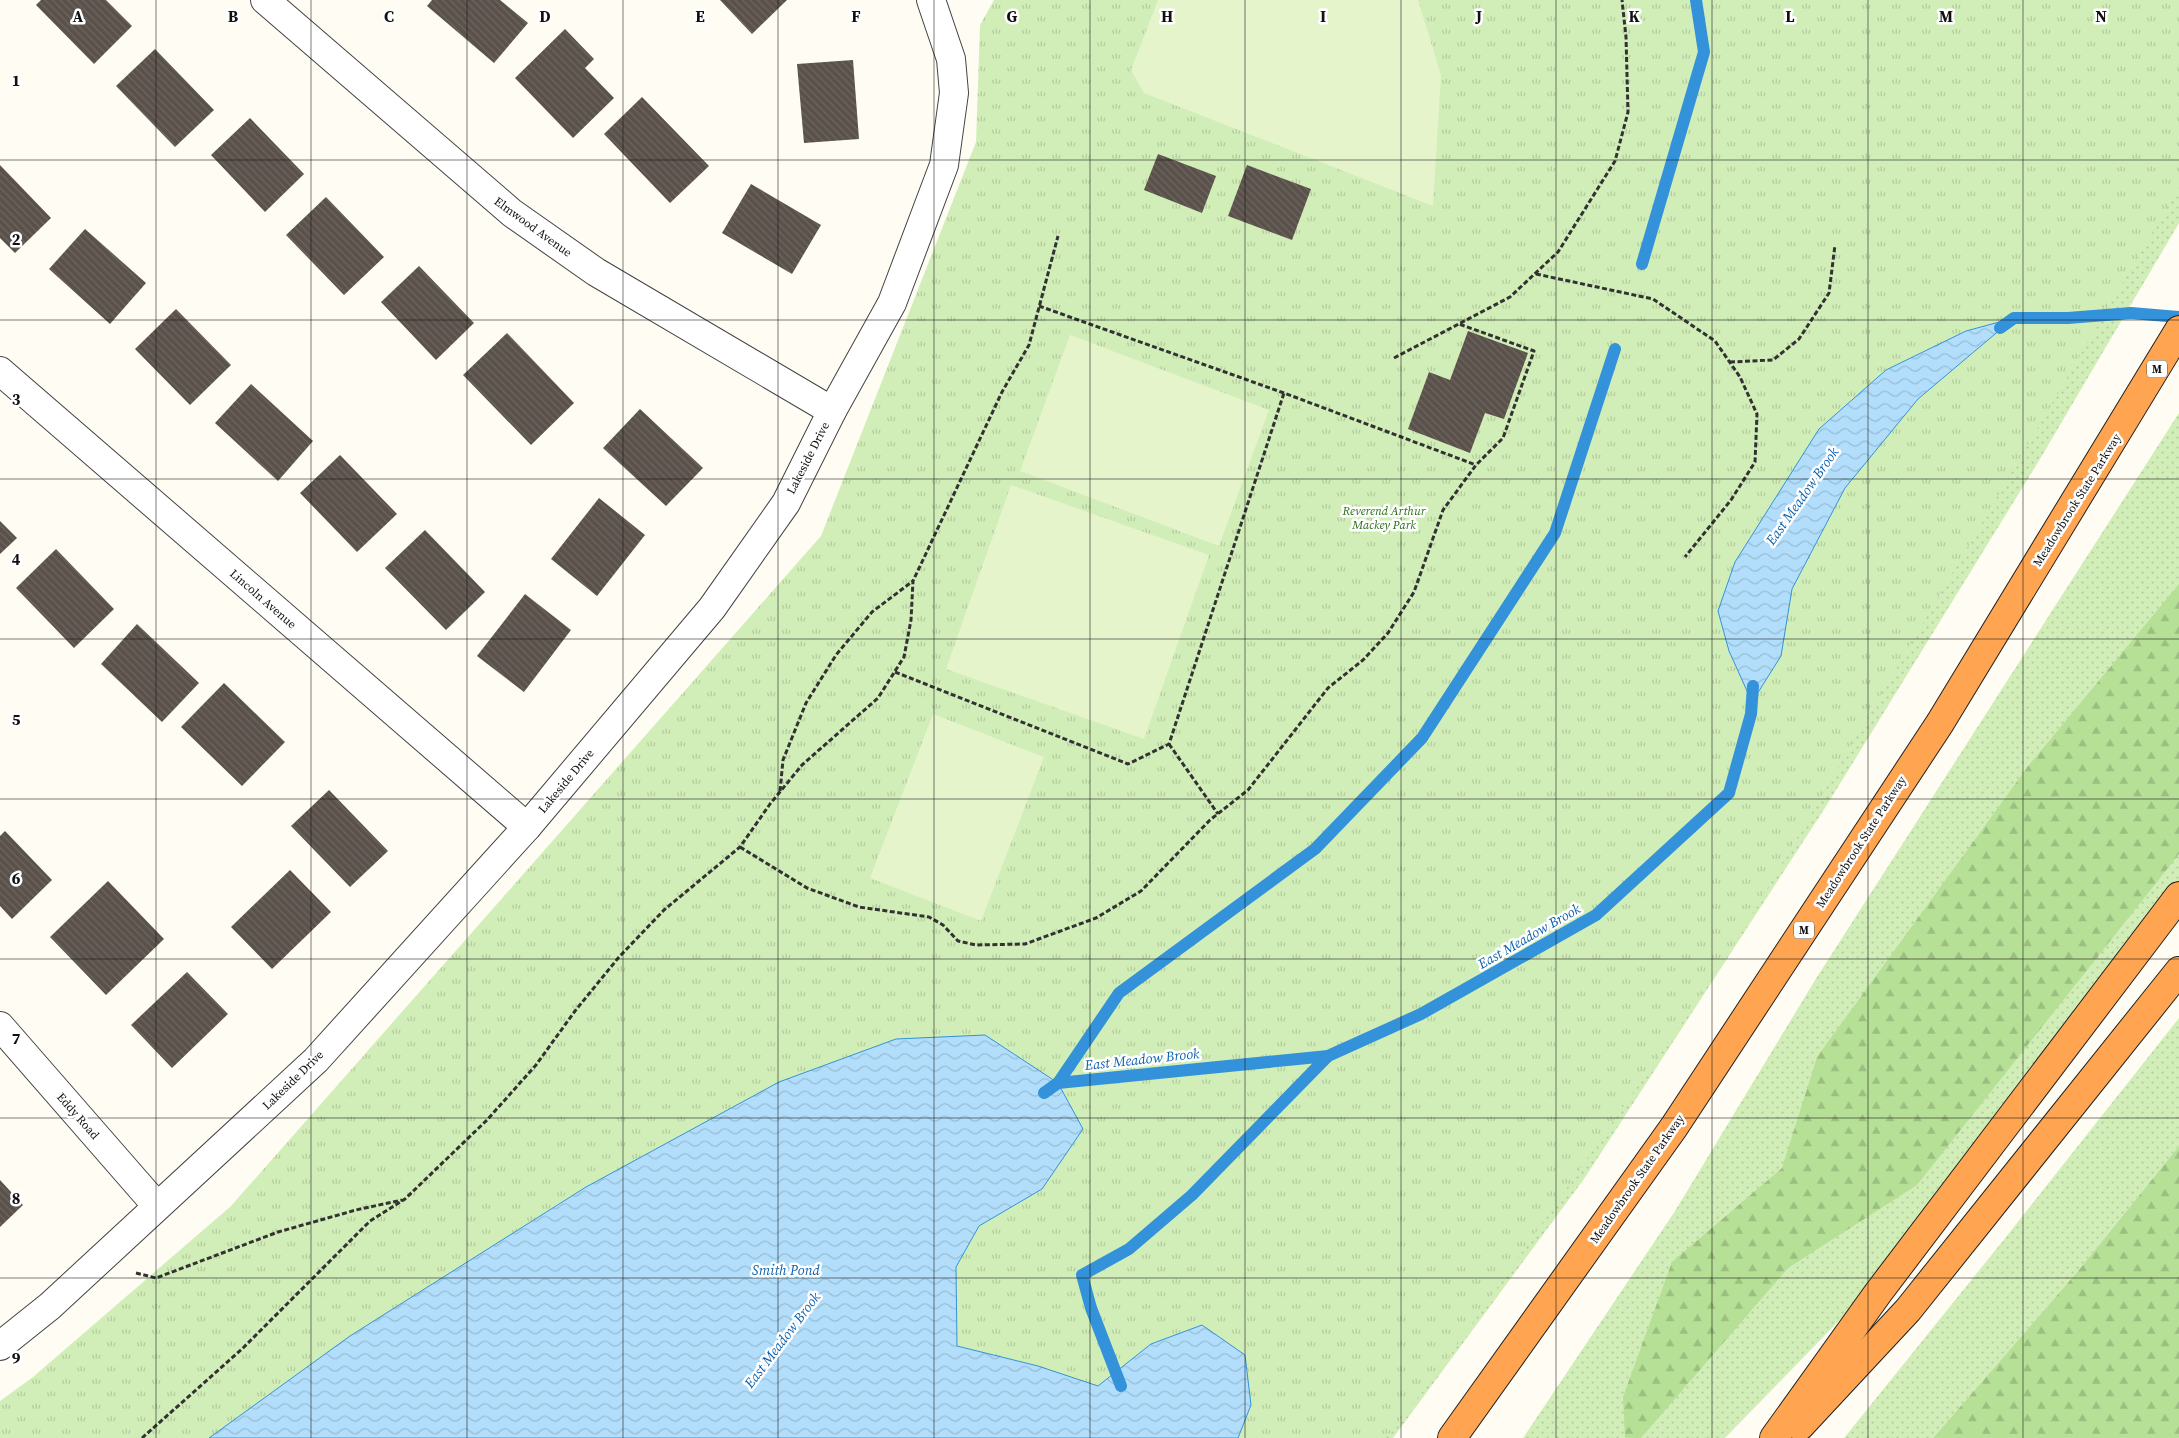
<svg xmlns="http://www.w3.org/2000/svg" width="2179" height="1438" viewBox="0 0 2179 1438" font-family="'Source Serif 4',serif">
<defs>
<pattern id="grass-dots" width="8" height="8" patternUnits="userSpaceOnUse" patternTransform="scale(1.25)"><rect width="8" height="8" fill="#d2eeb8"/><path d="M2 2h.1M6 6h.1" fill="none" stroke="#b3cb9d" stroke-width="1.8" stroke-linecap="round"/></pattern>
<pattern id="forest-firs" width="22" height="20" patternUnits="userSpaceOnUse" patternTransform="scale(1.25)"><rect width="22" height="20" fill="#b5e096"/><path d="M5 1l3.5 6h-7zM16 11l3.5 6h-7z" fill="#9bbf80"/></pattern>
<pattern id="park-tufts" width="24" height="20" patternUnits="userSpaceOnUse" patternTransform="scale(1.25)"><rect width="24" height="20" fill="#d2eeb8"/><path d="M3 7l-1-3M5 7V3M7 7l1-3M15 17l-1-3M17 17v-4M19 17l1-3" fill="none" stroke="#b3cb9d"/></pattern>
<pattern id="water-waves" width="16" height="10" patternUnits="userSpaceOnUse" patternTransform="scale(1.25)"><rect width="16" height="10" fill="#b2defb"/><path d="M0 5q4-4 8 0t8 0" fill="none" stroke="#98bdd6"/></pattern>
<pattern id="building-back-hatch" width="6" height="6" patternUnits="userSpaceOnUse" patternTransform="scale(1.25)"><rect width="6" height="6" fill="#5a514b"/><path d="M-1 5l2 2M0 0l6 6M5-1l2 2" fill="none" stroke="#6d6561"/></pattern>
</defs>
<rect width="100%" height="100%" fill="#fffdf3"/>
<g fill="url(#grass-dots)">
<path d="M2179 141V223L2037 464 1825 808 1584 1179 1393 1438H1358Z"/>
<path d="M2179 413V900L1904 1254 1725 1438H1523L1675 1211 1817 977Z"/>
<path d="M2179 1018V1146L2078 1271 1933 1438H1844L2006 1237Z"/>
</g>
<g fill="url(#forest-firs)">
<path d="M2179 584V854L1917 1185 1788 1268 1641 1438H1625L1623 1397 1672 1262 1782 1168 1817 1057 2029 765Z"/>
<path d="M2179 1146V1438H1933L2078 1271Z"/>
</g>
<path fill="url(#park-tufts)" d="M994 0H2179V187L1724 962 1444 1364 1386 1438H0V1401L33 1377 231 1206 821 536 976 142 980 25Z"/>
<g fill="#e5f4cb">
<path d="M1158 0H1418L1441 75 1433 206 1144 93 1131 70Z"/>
<path d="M1070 335 1269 410 1219 546 1020 471Z"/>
<path d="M1011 485 1209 555 1144 739 946 669Z"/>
<path d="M933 714 1044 757 981 921 870 878Z"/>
</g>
<g fill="url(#water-waves)" stroke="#3392d9">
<path d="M2014 318 1918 399 1845 488 1792 589 1781 656 1752 702 1729 651 1718 611 1735 562 1819 429 1886 370 1966 331Z"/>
<path d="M985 1035 1058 1083 1083 1129 1042 1189 979 1226 956 1267 957 1346 1038 1366 1098 1386 1151 1344 1202 1325 1245 1355 1251 1405 1238 1438H209L350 1336 586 1187 779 1082 896 1039Z"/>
</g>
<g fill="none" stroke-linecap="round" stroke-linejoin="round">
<g stroke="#3392d9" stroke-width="12">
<path d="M1642 264 1704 52 1696 0"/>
<path d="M2000 328 2014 318H2068L2131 313 2179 317"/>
<path d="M1058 1083 1119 993 1315 849 1422 738 1555 533 1615 349"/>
<path d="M1044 1093 1058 1083 1328 1056 1421 1014 1596 915 1729 793 1751 714 1753 686"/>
<path d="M1121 1386 1091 1308 1082 1275 1129 1249 1192 1195 1328 1056"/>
</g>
</g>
<g fill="url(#building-back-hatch)">
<path d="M41 0H106L132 26 94 64 36 5Z"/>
<path d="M432 0H500L528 23 494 63 427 6Z"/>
<path d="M720 0H787L752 34Z"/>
<path d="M565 29 594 59 585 68 614 98 573 138 515 78Z"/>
<path d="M155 49 214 110 175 147 116 86Z"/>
<path d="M853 60 859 139 804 143 797 64Z"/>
<path d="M642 97 709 166 670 203 604 134Z"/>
<path d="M250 118 304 174 265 212 211 155Z"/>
<path d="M1158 154 1216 176 1202 213 1144 190Z"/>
<path d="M0 165 51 218 15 253 0 238Z"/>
<path d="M1247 165 1311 189 1292 240 1228 216Z"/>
<path d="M751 184 821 225 792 274 722 233Z"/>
<path d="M326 197 384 257 344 295 286 235Z"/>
<path d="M85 229 146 283 110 324 49 269Z"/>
<path d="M419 266 474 323 436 360 381 302Z"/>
<path d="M176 309 231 365 190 405 135 349Z"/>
<path d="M1468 331 1528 353 1504 419 1485 413 1470 453 1408 429 1429 372 1450 380Z"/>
<path d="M507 333 574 403 531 445 463 375Z"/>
<path d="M251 384 313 441 278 481 215 423Z"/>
<path d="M640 409 703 468 666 506 603 448Z"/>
<path d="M340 455 397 514 357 552 300 493Z"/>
<path d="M599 498 645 535 597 596 551 559Z"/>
<path d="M0 521 17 538 0 554Z"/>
<path d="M425 530 485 592 446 630 385 568Z"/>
<path d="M56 549 114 609 74 648 16 588Z"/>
<path d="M525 594 571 630 524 692 477 656Z"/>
<path d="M137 624 199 683 162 722 101 664Z"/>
<path d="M224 683 285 742 242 786 181 727Z"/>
<path d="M329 790 388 851 350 887 291 826Z"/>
<path d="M5 831 52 880 12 919 0 906V836Z"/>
<path d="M290 870 331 912 272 969 231 927Z"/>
<path d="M108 881 164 939 106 995 50 937Z"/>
<path d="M187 972 228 1014 172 1068 131 1025Z"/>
<path d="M0 1180 23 1205 0 1227Z"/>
</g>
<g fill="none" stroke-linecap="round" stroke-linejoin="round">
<g stroke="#434343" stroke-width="30">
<g id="street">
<path d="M265 0 512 213 596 272 832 411"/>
<path d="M0 371 527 827"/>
<path d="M0 1026 157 1206"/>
<path d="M0 1346 50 1306 316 1060 527 827 712 608 786 503 832 411 892 303 944 165 954 93 951 59 931 0"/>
</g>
</g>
<g stroke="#212121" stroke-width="30">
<g id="highway">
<path d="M1800 1426 1908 1310 2179 971"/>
<path d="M1452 1438 1674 1127 1940 723 2179 330"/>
<path d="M1774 1438 1878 1293 2179 896"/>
</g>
</g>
<g stroke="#323232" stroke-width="3" stroke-dasharray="5 2.5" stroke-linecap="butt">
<path d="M1536 274 1653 299 1715 341 1740 377 1757 414 1755 462 1731 500 1685 557"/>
<path d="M1039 306 1284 393 1476 465"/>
<path d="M1394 358 1510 297 1558 252 1615 161 1628 112 1626 37 1622 0"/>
<path d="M1730 362 1773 360 1799 339 1829 293 1835 245"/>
<path d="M895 672 1128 764 1169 744 1284 393"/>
<path d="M1169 744 1218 814"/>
<path d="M780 791 783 760 806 703 836 655 872 612 913 581"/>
<path d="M740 847 807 888 859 907 929 917 943 925 958 941 976 945 1025 944 1096 918 1141 891 1210 820 1248 790 1328 688 1363 660 1388 633 1414 592 1443 510 1476 465 1503 438 1534 351 1459 324"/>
<path d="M136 1273 156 1278 278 1232 356 1210 402 1200"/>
<path d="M142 1438 242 1349 370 1221 405 1199 487 1120 536 1065 575 1011 619 957 664 910 740 847 770 804 802 765 878 698 904 657 911 620 913 581 1002 392 1029 345 1058 236"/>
</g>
<use href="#street" stroke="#fff" stroke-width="28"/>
<use href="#highway" stroke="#ffa551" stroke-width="28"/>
</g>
<path fill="none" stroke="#101010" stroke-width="1" stroke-opacity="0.55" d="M156 0V1438M311 0V1438M467 0V1438M623 0V1438M778 0V1438M934 0V1438M1090 0V1438M1245 0V1438M1401 0V1438M1556 0V1438M1712 0V1438M1868 0V1438M2023 0V1438M0 160H2179M0 320H2179M0 479H2179M0 639H2179M0 799H2179M0 959H2179M0 1118H2179M0 1278H2179"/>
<g text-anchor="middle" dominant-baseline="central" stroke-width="5" stroke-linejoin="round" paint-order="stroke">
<g fill="#fff" stroke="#585858" stroke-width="1">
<rect x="2147" y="360.5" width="20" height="17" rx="4"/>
<rect x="1794" y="921.5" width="20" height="17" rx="4"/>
</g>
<g font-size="11" font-weight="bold" fill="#101010">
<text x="2157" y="369">M</text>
<text x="1804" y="930">M</text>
</g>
<g font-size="12" fill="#101010" stroke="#fff">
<text transform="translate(533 227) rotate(36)">Elmwood Avenue</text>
<text transform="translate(808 458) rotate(-63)">Lakeside Drive</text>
<text transform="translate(2077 500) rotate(-58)">Meadowbrook State Parkway</text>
<text transform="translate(263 599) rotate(41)">Lincoln Avenue</text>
<text transform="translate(566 781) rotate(-50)">Lakeside Drive</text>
<text transform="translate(1861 842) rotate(-57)">Meadowbrook State Parkway</text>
<text transform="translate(293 1080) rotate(-44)">Lakeside Drive</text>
<text transform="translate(78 1116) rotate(49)">Eddy Road</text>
<text transform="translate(1637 1179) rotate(-55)">Meadowbrook State Parkway</text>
</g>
<g font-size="12" font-style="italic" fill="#296f19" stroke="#fff">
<text x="1384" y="511">Reverend Arthur<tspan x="1384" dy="14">Mackey Park</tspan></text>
</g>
<g font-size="14" font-style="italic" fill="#0d63ae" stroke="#fff">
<text transform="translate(1802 496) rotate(-55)">East Meadow Brook</text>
<text transform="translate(1529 936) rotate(-30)">East Meadow Brook</text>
<text transform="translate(1142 1059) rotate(-6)">East Meadow Brook</text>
<text x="786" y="1270">Smith Pond</text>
<text transform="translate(782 1340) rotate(-53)">East Meadow Brook</text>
</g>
</g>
<g font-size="16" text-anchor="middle" font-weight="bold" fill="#101010" stroke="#fff" stroke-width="5" stroke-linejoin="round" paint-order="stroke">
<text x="78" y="22">A</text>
<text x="233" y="22">B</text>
<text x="389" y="22">C</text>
<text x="545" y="22">D</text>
<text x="700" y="22">E</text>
<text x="856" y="22">F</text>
<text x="1012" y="22">G</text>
<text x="1167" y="22">H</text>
<text x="1323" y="22">I</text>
<text x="1479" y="22">J</text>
<text x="1634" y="22">K</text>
<text x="1790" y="22">L</text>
<text x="1946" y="22">M</text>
<text x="2101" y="22">N</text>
<text x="16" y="86">1</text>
<text x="16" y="245">2</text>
<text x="16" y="405">3</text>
<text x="16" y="565">4</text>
<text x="16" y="725">5</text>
<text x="16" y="884">6</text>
<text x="16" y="1044">7</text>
<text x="16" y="1204">8</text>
<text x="16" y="1364">9</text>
</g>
</svg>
